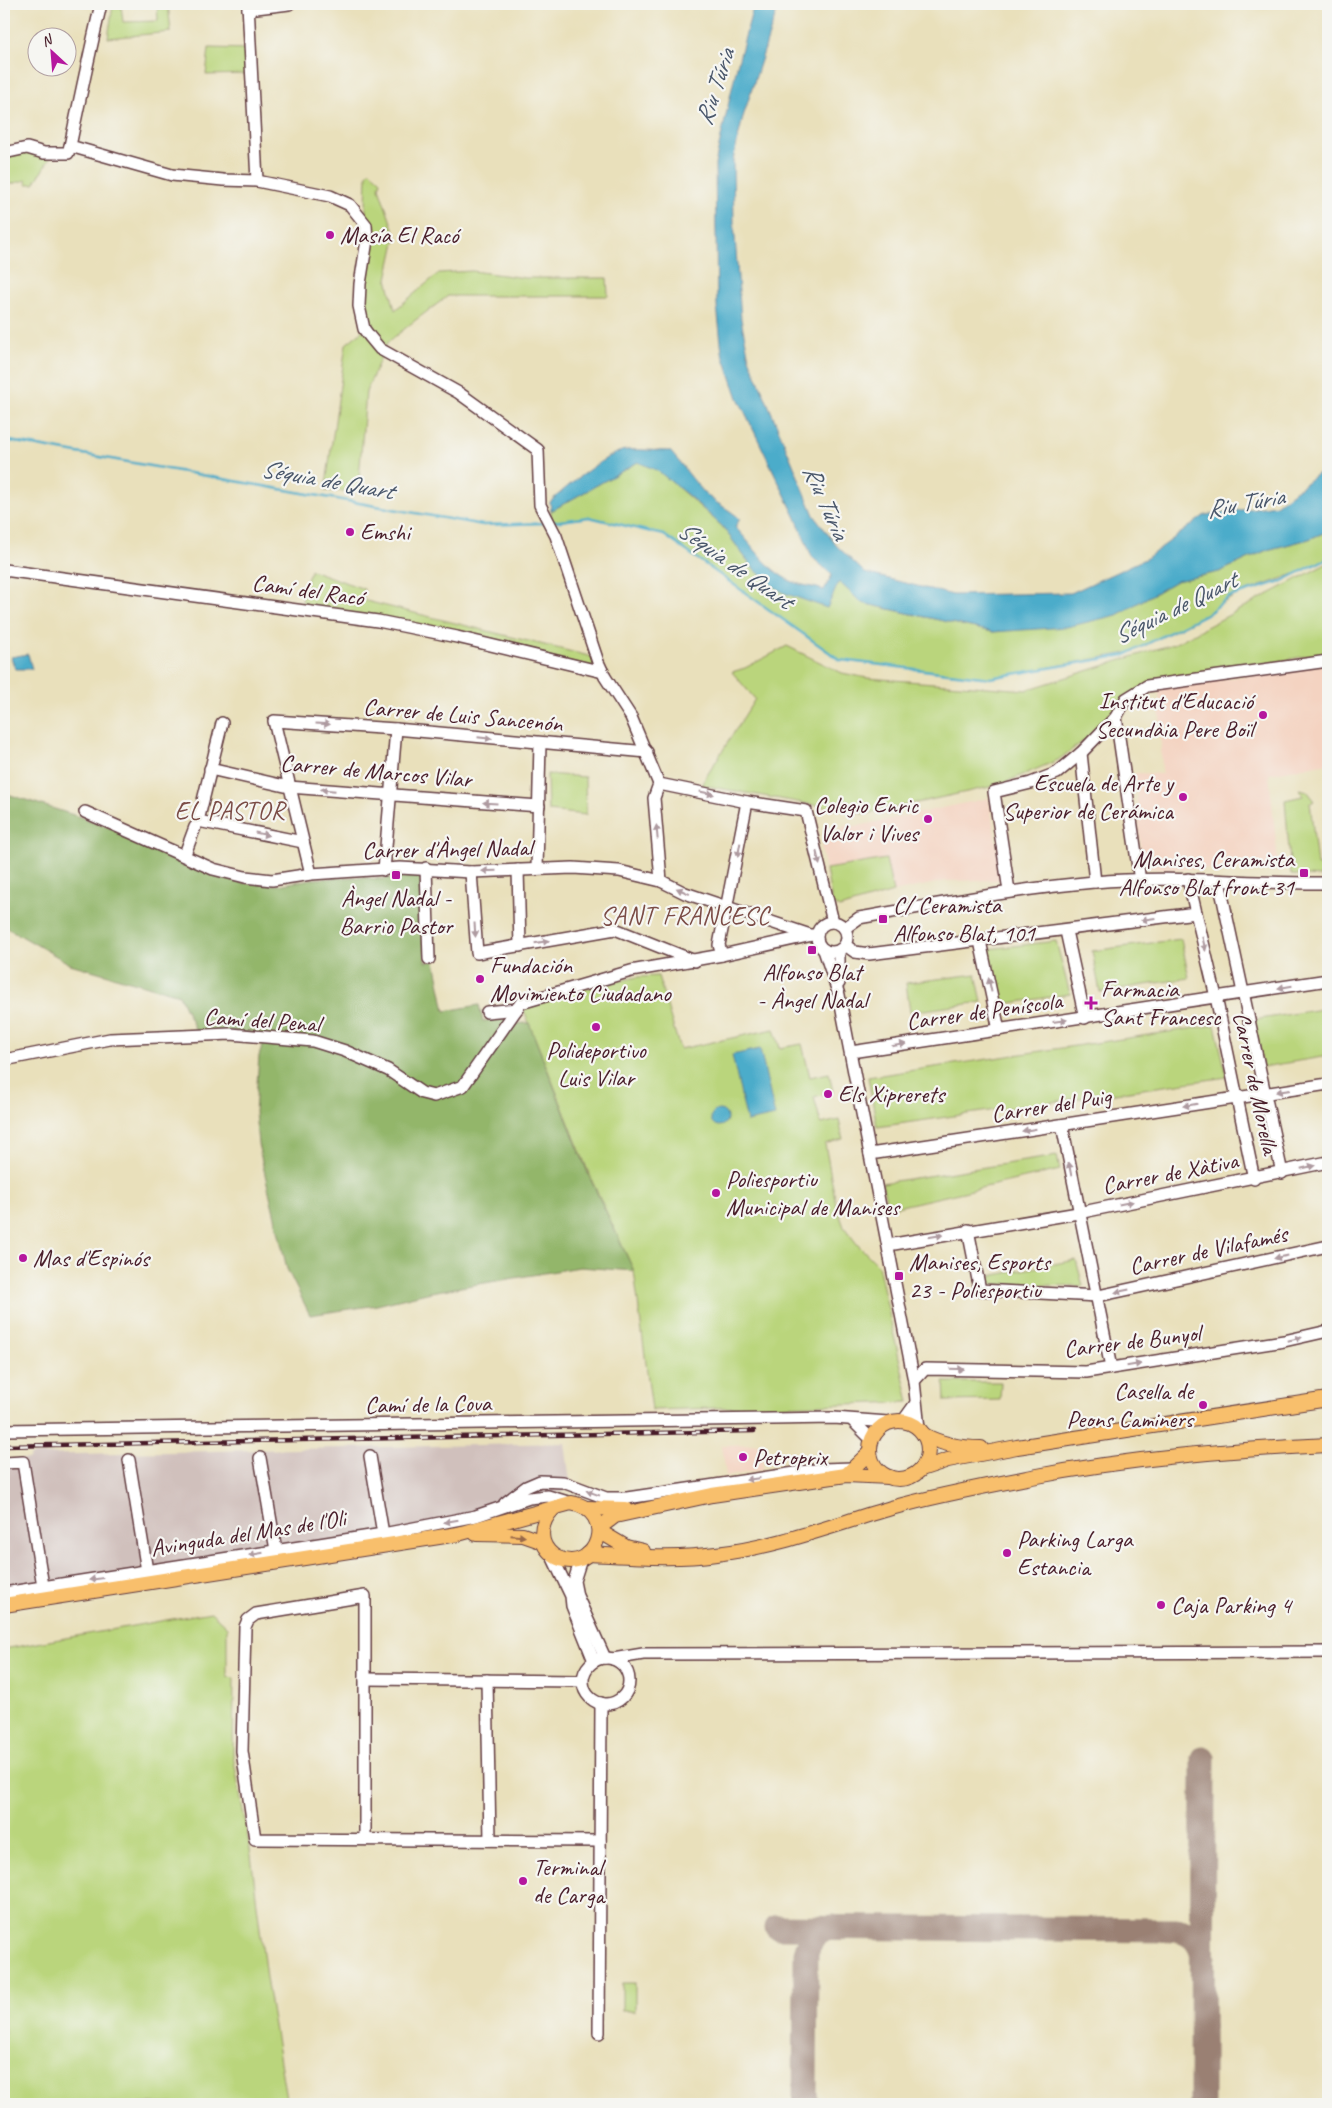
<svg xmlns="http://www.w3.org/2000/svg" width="1332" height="2108" viewBox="0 0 1332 2108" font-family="Caveat,sans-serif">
<rect width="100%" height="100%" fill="#f6f6f2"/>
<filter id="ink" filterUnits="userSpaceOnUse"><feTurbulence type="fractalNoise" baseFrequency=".02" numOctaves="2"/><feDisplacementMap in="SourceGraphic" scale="10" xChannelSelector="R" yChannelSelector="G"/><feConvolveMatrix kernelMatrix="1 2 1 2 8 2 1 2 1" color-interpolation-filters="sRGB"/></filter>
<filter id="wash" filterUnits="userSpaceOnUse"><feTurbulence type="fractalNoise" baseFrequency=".0096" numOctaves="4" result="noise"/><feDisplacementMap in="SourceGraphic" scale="20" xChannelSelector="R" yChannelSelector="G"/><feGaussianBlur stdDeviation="1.12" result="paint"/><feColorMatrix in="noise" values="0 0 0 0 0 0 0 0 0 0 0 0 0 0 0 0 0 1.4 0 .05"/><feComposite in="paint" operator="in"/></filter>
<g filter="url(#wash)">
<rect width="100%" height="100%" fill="#e9e0bb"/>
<g fill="#f4d3c1">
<path d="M1328 664V763L1269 774 1279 871 1142 868 1135 773 1162 774 1159 688Z"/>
<path d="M989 798 1002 880 946 881 893 892 886 859 826 869 821 848 833 833 847 825 858 826Z"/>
<path d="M761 1444 763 1470 726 1476 722 1445Z"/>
</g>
<path fill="#d0c0bc" d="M565 1443 571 1489 467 1521 4 1591V1460L29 1459 32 1455Z"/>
<g fill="#bad57b" stroke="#827a53">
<path d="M157 4H168L171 32 108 38 113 5H121L123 22 158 21Z"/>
<path d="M209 48 249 49 250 74 206 75Z"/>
<path d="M28 152 50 158 34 184H27L26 180 4 186V155Z"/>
<path d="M370 171 381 181 379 188 396 237 387 279 395 310 439 273 472 271 526 278H607L608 296H448L413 322 387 343 366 392 358 491H325L346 344 362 331 367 174Z"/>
<path d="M638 462 658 470 722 526 753 568 827 608 839 581 862 603 993 632 1117 615 1176 581 1219 572 1267 550 1309 539 1328 531V558L1297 573 1238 594 1190 623 1132 652 990 678 840 660 664 535 589 517 551 522V511Z"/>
<path d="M1328 563V652L1147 686 1116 717 1058 760 999 785 865 814 701 785 755 699 732 672 745 668 787 646 842 673 867 678 1026 690 1176 643Z"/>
<path d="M311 570 364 589 363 597 366 601 597 658 603 672 302 607 303 590Z"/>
<path d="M547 774 585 777 586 815 548 811Z"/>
<path d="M1300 789 1307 791 1315 801 1310 802 1317 865 1323 864 1321 877 1291 875 1285 800 1303 796Z"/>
<path d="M886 859 893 892 839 908 832 903 826 869Z"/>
<path d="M1181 939 1189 978 1100 992 1092 951Z"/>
<path d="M1056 941 1070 994 998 1005 988 949Z"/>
<path d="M976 974 982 1002 910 1012 906 983Z"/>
<path d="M658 976 680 1049 774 1029 780 1048 802 1044 810 1077 829 1073 833 1092 814 1097 821 1124 839 1120 843 1139 825 1144 836 1204 844 1227 857 1244 878 1265 909 1402 652 1410 634 1271 592 1181 521 1003 637 977Z"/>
<path d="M1328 1008V1056L1263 1067 1254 1020Z"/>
<path d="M1215 1025 1227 1077 877 1127 868 1077Z"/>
<path d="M1057 1156 1060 1170 888 1209 882 1183Z"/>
<path d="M1076 1260 1083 1286 989 1284V1276Z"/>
<path d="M944 1382H1001L1000 1400 945 1401Z"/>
<path d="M211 1612 227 1627V1677L234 1678 233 1755 251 1855 266 1978 287 2104H4V1649Z"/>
<rect x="622" y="1983" width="13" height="28"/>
</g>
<path fill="#93b66b" stroke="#6e6a4b" d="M4 793 80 817 177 851 212 872 243 883 278 885 311 879 355 877 382 879 419 875 422 879 426 926 425 962 435 961 445 1011 479 1005 483 1021 508 1018 495 1041 507 1024 529 1023 589 1176 634 1271 580 1267 431 1292 377 1305 310 1315 287 1269 258 1144 255 1112 259 1056 265 1038C292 1039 318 1041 344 1050 354 1054 366 1062 376 1064L350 1050 316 1039 256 1036 231 1031H196L179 995 70 964 4 926Z"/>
<g fill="#4bacca" stroke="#4a667a">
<path d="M754 4H779L743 117 733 160 734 223 741 319 749 358 814 515 836 545 865 573 953 595 1071 593 1147 558 1205 515 1276 505 1328 466V531L1309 539 1267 550 1219 572 1176 581 1117 615 1067 627 993 632 862 603 839 582 827 608 784 593 772 585 753 568 722 526 690 497 658 471 638 462 551 511 550 502C564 489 608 451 627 450 641 449 656 451 670 451 681 463 691 478 703 491 713 503 729 508 740 519L735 527C754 546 769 574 796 583 805 586 815 587 824 590L832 575 812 557 796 518 738 398 722 352 717 306 715 164 737 66Z"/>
<path d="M28 654 32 669H15L11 657Z"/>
<path d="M760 1049 775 1116 747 1122 732 1055Z"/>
<circle cx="719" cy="1118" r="8"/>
</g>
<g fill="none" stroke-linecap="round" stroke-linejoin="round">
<g stroke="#4bacca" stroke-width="2.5">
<path d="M4 440 483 525 545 523"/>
<path d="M553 522 589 517 664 535 840 660 990 678 1125 655 1210 612 1229 597 1282 581 1328 558"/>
</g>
<g stroke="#9a8073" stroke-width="25">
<path d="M777 1927 1176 1930C1191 1933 1199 1940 1203 1956"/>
<path d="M805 2104 806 1953C810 1938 818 1931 833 1927"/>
<path d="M1202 2104 1203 1758"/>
</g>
</g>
</g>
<g filter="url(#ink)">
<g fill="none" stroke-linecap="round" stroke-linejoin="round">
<g stroke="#623c41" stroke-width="14">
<g id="minor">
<path d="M101 4C90 51 80 98 70 146L172 175 223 180 257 181 330 196 350 205 366 225 367 240 360 284 359 306 364 329 370 337 380 349 459 393 538 450 540 505 556 536 598 662 605 677 631 717 659 784 654 798 661 881"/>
<path d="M248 4 257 181"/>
<path d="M248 9 289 4"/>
<path d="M4 153 27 148 44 153H68L70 146"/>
<path d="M4 570 378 621 457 637 603 672"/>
<path d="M1116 717 1140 881"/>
<path d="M222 723 198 821 303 842"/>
<path d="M1081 753 1095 882"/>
<path d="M210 769 289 787 539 806"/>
<path d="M659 784 747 802 806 811 833 922"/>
<path d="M85 812 213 869 245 877 272 880 311 874 400 868 471 872 573 868 619 871 661 881 685 893 810 935"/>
<path d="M185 854 195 827"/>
<path d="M426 868 429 959"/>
<path d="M537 869 540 743"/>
<path d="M384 870 396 729"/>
<path d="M518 870 520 946"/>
<path d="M471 872 477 953 615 929 695 961"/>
<path d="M311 874 274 721 396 729 647 752"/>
<path d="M1188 879 1216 997 1254 1179"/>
<path d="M1219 881 1282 1173"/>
<path d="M1009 891 994 792 1031 783 1057 773 1081 753 1116 717 1126 699 1147 686 1328 661"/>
<circle cx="832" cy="937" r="15"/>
<path d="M845 928 859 918C937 904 1015 889 1094 882 1172 875 1250 884 1328 883"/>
<path d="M1066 931 1085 1018"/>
<path d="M980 941 999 1030"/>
<path d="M845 945 855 952 869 954 1196 913"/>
<path d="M824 950 839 995 914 1381 919 1429"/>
<path d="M722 955 719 945 747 802"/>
<path d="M839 983V951"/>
<path d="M487 1012 517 1009"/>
<path d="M851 1052 1328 980"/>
<path d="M4 1060 110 1039 231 1034 313 1041 345 1051 388 1070 422 1093 434 1096 463 1086 521 1003 631 971 722 955 817 934"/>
<path d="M1062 1125 1111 1368"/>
<path d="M870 1154 1328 1084"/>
<path d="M968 1230 980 1290 1098 1296 1328 1246"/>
<path d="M888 1245 1078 1213 1328 1162"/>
<path d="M914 1381 925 1369 1086 1372 1284 1341 1328 1331"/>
<path d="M853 1421 871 1439"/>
<path d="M903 1421 916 1403"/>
<path d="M4 1430 834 1418 888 1422"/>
<path d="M370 1456 383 1534"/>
<path d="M260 1458 276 1550"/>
<path d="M129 1460 147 1571"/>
<path d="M4 1463 23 1462 43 1586"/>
<path d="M505 1503 526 1487 540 1481 563 1482 606 1498H627L822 1469 853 1468"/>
<path d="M550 1552 571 1596 572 1606 594 1661"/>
<path d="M581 1559 574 1581 577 1596 605 1658"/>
<path d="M4 1593 383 1534 476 1516 529 1498 548 1496 571 1503"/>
<circle cx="606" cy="1681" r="23"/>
<path d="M613 1659 643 1654 1328 1652"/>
<path d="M365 1679 582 1681"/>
<path d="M487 1680 490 1840"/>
<path d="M365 1839V1596L256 1614 248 1620 245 1627 242 1751 255 1839 600 1841"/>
<path d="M599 2033 601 1703"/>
</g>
</g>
<g stroke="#623c41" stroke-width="16">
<g id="major">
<circle cx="899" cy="1450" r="29"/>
<path d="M924 1435C943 1445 960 1448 981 1448"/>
<path d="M921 1469 948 1460 1017 1447 1328 1399"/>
<path d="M846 1475 869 1453"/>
<path d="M586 1508 625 1509"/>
<path d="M599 1528 615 1516 712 1495 846 1475 889 1477"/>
<path d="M599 1531 626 1547 643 1551"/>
<path d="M476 1534 523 1535 543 1542"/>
<path d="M588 1554C631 1556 674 1560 716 1554 777 1547 833 1525 891 1508 937 1495 985 1486 1032 1477 1129 1458 1229 1450 1328 1445"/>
<path d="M4 1605 458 1534 571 1503C619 1511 597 1575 558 1558 551 1555 545 1548 543 1541 540 1528 544 1518 553 1509"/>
</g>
</g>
<use href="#minor" stroke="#fff" stroke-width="11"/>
<use href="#major" stroke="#f8bf6c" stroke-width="14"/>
<g stroke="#4a1f2b" stroke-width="4.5">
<path id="rail" d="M4 1446 754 1431"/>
</g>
<use href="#rail" stroke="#f6f6f2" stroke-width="2.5" stroke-dasharray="8" stroke-linecap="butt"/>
</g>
<defs><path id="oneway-solid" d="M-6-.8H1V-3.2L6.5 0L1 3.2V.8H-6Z" transform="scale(1.25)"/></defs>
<g fill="#ae9aa0">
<use href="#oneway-solid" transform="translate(323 724) rotate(4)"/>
<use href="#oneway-solid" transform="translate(485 738) rotate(6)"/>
<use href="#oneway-solid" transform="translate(328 790) rotate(-175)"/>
<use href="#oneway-solid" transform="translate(707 793) rotate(12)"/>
<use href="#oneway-solid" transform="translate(490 803) rotate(-176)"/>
<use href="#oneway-solid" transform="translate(657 832) rotate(-95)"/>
<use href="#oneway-solid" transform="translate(262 834) rotate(11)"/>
<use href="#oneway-solid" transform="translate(739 850) rotate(100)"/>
<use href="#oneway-solid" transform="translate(818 858) rotate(76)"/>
<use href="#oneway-solid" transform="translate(489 871) rotate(178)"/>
<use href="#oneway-solid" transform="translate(683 891) rotate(-156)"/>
<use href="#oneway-solid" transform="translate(1148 919) rotate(172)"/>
<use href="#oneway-solid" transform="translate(475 930) rotate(86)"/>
<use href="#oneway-solid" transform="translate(542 942) rotate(-10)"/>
<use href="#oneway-solid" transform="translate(1204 944) rotate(77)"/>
<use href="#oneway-solid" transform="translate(990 985) rotate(-102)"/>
<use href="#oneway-solid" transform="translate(1285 987) rotate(171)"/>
<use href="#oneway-solid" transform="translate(1060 1021) rotate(-8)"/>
<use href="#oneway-solid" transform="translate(899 1045) rotate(-9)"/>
<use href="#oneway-solid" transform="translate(1283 1091) rotate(172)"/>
<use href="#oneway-solid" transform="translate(1190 1105) rotate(171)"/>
<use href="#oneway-solid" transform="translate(1029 1130) rotate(171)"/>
<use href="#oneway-solid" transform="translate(1308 1167) rotate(-13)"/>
<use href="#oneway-solid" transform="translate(1070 1169) rotate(-101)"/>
<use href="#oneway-solid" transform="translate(1126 1203) rotate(-11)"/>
<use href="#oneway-solid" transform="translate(936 1236) rotate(-10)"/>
<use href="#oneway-solid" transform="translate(1281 1257) rotate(168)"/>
<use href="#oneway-solid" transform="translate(1122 1291) rotate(168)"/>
<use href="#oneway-solid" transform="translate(1295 1339) rotate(-13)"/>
<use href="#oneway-solid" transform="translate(1134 1365) rotate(-9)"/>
<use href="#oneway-solid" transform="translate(957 1369) rotate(1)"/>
<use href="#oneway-solid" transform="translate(753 1479) rotate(172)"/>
<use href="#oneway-solid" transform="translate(593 1493) rotate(-160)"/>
<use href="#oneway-solid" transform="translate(451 1521) rotate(170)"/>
<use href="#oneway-solid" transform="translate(256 1554) rotate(171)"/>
<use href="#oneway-solid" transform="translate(96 1579) rotate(172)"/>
</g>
<use fill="#986748" href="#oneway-solid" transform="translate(518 1536) rotate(5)"/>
</g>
<g fill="#b5179e" stroke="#f6f6f2" stroke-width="2">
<circle cx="330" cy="235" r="5"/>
<circle cx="350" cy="532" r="5"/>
<circle cx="1263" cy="715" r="5"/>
<circle cx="1183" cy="797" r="5"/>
<circle cx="928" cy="819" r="5"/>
<rect x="1299" y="868" width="10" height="10" rx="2.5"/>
<rect x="391" y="870" width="10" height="10" rx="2.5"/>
<rect x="878" y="914" width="10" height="10" rx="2.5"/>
<rect x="807" y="945" width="10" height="10" rx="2.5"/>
<circle cx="480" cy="979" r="5"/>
<path d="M1088.5 995.5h5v5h5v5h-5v5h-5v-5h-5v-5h5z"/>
<circle cx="596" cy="1027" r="5"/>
<circle cx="828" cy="1094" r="5"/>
<circle cx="716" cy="1193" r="5"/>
<circle cx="23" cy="1258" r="5"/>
<rect x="894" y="1271" width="10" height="10" rx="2.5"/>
<circle cx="1203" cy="1405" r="5"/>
<circle cx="743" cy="1457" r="5"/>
<circle cx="1007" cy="1553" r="5"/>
<circle cx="1161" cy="1605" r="5"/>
<circle cx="523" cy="1881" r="5"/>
</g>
<g text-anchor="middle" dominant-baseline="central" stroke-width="4.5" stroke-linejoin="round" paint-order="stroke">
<g font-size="24" fill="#4a1f2b" stroke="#f6f6f2" text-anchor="start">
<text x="340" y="235">Masía El Racó</text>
<text x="360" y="532">Emshi</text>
<text x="1253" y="701" text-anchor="end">Institut d'Educació<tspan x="1253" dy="28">Secundàia Pere Boïl</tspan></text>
<text x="1173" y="783" text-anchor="end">Escuela de Arte y<tspan x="1173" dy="28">Superior de Cerámica</tspan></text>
<text x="918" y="805" text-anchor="end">Colegio Enric<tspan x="918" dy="28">Valor i Vives</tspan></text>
<text x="1294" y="859" text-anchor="end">Manises, Ceramista<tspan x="1294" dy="28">Alfonso Blat front 31</tspan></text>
<text x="396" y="898" text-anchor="middle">Àngel Nadal -<tspan x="396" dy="28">Barrio Pastor</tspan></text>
<text x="893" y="905">C/ Ceramista<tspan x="893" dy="28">Alfonso Blat, 101</tspan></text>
<text x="490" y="965">Fundación<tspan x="490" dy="28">Movimiento Ciudadano</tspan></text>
<text x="812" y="972" text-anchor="middle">Alfonso Blat<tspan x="812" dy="28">- Àngel Nadal</tspan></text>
<text x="1101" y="989">Farmacia<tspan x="1101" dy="28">Sant Francesc</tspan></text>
<text x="596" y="1050" text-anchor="middle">Polideportivo<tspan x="596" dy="28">Luis Vilar</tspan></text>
<text x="838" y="1094">Els Xiprerets</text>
<text x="726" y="1179">Poliesportiu<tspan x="726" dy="28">Municipal de Manises</tspan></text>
<text x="33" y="1258">Mas d'Espinós</text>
<text x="909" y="1262">Manises, Esports<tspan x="909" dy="28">23 - Poliesportiu</tspan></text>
<text x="1193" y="1391" text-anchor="end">Casella de<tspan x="1193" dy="28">Peons Caminers</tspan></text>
<text x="753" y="1457">Petroprix</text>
<text x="1017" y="1539">Parking Larga<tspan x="1017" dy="28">Estancia</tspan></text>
<text x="1171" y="1605">Caja Parking 4</text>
<text x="533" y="1867">Terminal<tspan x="533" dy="28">de Carga</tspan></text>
</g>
<g font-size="24" fill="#4a1f2b" stroke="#f6f6f2">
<text transform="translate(308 590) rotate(8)">Camí del Racó</text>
<text transform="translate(463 715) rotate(5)">Carrer de Luis Sancenón</text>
<text transform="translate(376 771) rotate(5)">Carrer de Marcos Vilar</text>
<text transform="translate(447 849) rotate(-1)">Carrer d'Àngel Nadal</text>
<text transform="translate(984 1011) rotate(-8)">Carrer de Peníscola</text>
<text transform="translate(262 1020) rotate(4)">Camí del Penal</text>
<text transform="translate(1256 1083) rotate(78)">Carrer de Morella</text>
<text transform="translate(1051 1105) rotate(-9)">Carrer del Puig</text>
<text transform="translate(1170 1173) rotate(-11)">Carrer de Xàtiva</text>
<text transform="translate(1208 1250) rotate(-12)">Carrer de Vilafamés</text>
<text transform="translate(1132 1341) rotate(-7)">Carrer de Bunyol</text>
<text transform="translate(428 1404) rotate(-1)">Camí de la Cova</text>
<text transform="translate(248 1533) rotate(-9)">Avinguda del Mas de l'Oli</text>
</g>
<g font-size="25" font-style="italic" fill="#4a576b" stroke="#f6f6f2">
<text transform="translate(715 87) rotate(-72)">Riu Túria</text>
<text transform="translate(327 480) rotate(10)">Séquia de Quart</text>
<text transform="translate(826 502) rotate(66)">Riu Túria</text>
<text transform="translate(1245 503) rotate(-10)">Riu Túria</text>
<text transform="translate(735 565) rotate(35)">Séquia de Quart</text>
<text transform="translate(1175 608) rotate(-26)">Séquia de Quart</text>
</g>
<g font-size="25" letter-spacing="1" fill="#7b4c46" stroke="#f6f6f2">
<text x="230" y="811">EL PASTOR</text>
<text x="685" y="916">SANT FRANCESC</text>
</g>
</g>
<rect width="1332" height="2108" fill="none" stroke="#f6f6f2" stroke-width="20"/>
<g transform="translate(52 52) rotate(334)"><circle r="24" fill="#f6f6f2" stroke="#b1a0a2"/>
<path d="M0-4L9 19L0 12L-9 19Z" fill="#b5179e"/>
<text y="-8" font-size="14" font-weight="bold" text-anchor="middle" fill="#4a1f2b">N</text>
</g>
</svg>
